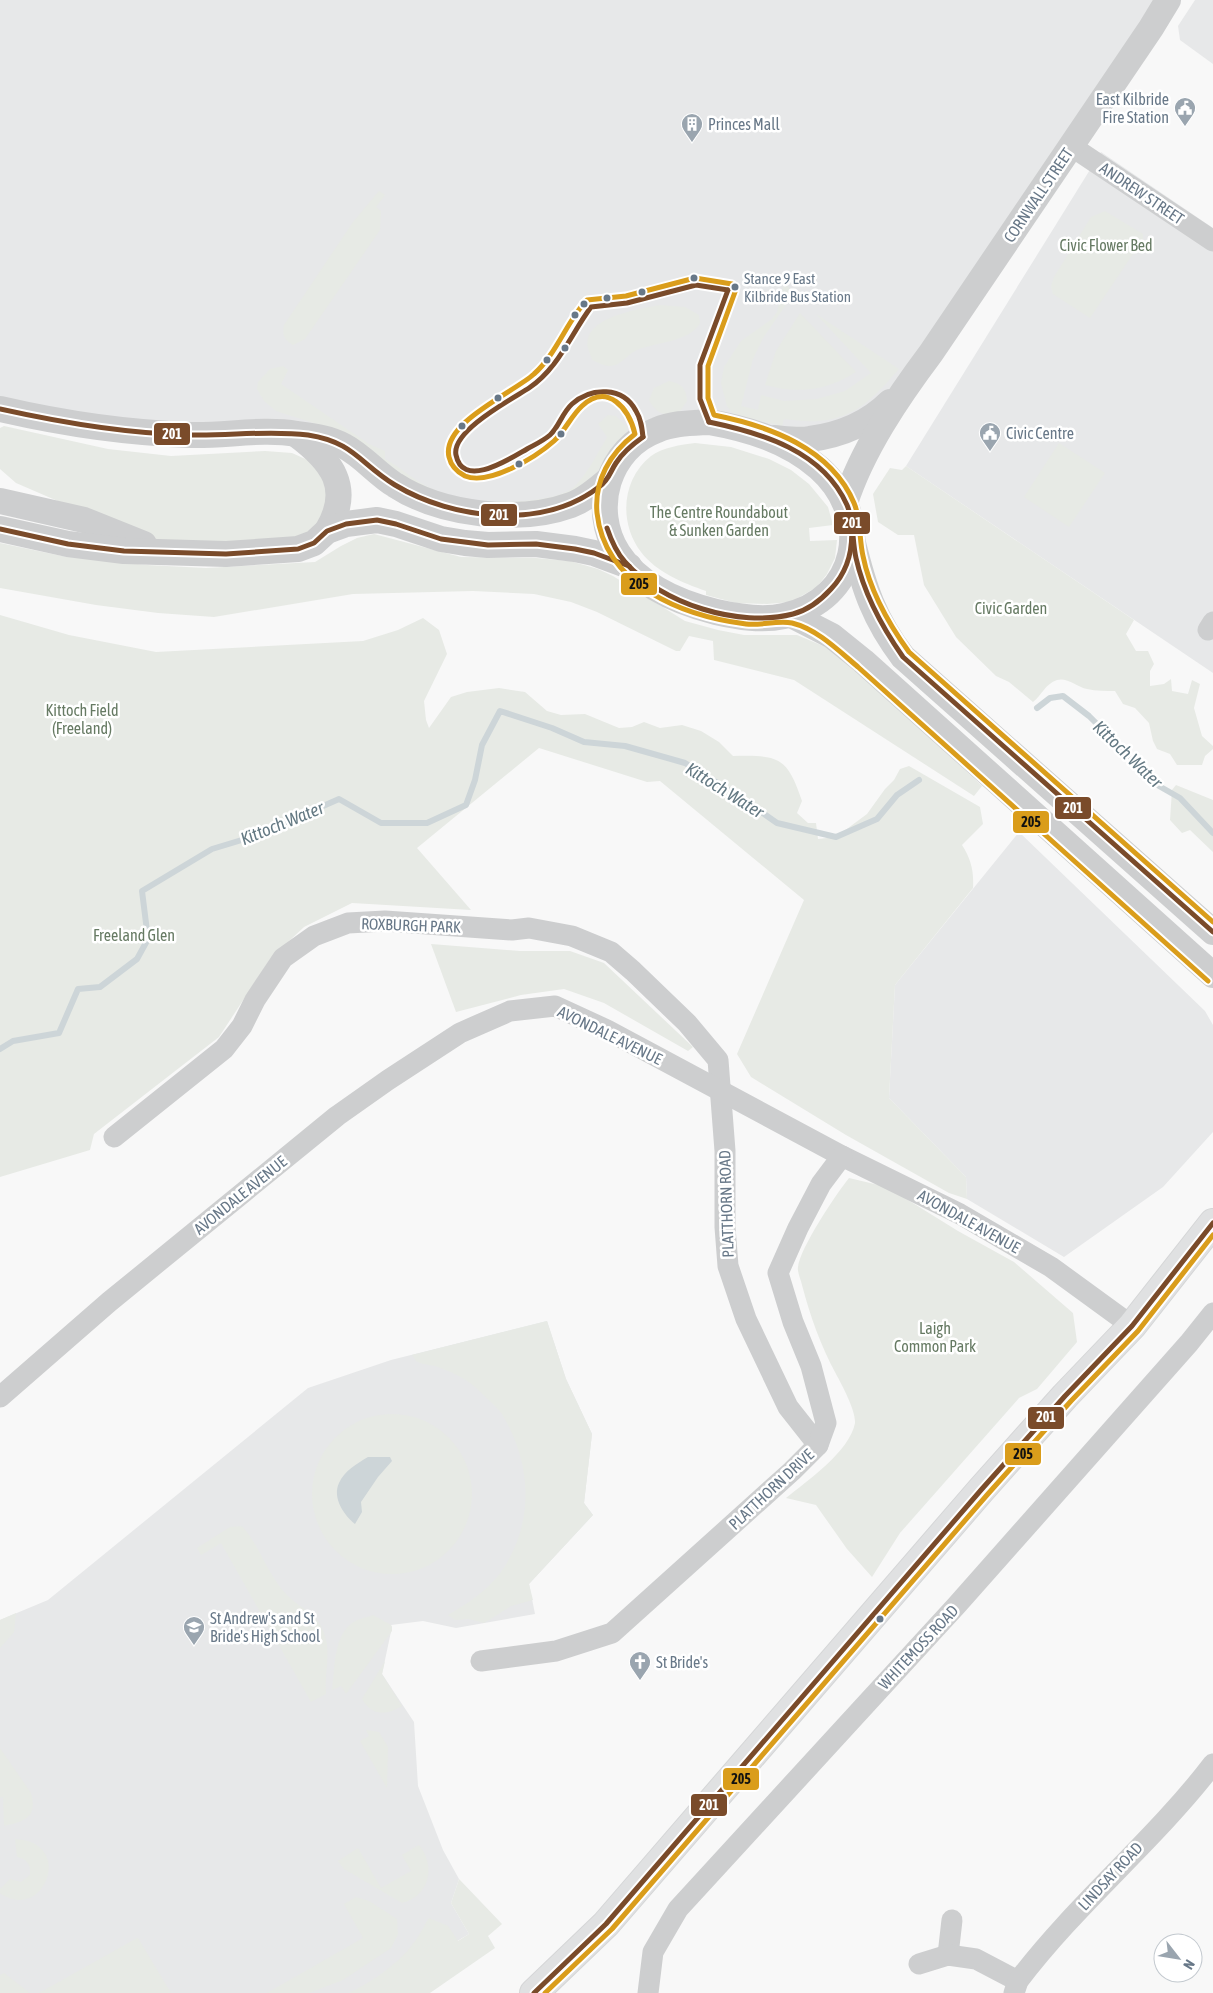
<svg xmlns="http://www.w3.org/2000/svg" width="1213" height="1993" viewBox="0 0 1213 1993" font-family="'Asap Condensed',sans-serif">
<rect width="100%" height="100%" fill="#f8f8f8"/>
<g fill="#e7e8e9">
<path d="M0 0H1168L905 387 835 433 674 425 590 495 480 513 345 446 0 409Z"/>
<path d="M1195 0H1213V64L1180 40 1178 26Z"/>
<path d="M1101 152 1213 228V673L906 466Z"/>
<path d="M1019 832 1205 1011 1213 1025V1132L1163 1187 1064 1257 967 1199 966 1177 889 1098 895 985Z"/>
<path d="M547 1321 566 1379 592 1434 584 1503 593 1515 529 1584 535 1614 456 1628 423 1621 391 1625 392 1627 382 1674 414 1722 418 1786 443 1850 459 1879 451 1903 469 1934 371 1993H0V1620L48 1600 308 1388 391 1360Z"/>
</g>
<g fill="#e7eae5">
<path d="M379 191 385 195 376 207 381 211 380 230 305 339 293 345C284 339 282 336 284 325L353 222Z"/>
<path d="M1105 211 1143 234V239L1090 318 1053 294 1051 286 1054 277 1091 217Z"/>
<path d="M780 278 793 292 790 299 763 338 753 359 741 406 758 410 761 395 784 401 817 399 845 391 871 373 816 314 899 369C876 395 857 418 819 421 808 422 795 420 784 419L782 426 733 414 727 406 721 383 724 367 741 341 772 319 777 312 783 287Z"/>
<path d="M660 305 685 307 699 315 700 323C690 342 656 342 637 350 629 353 623 363 615 365 606 368 600 363 592 360 591 356 589 352 588 348 582 317 639 309 660 305Z"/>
<path d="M800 313 856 372C826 391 799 394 765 385L776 351Z"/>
<path d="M283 366 288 370 281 384 369 444 385 451V459C402 468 415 482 433 489 442 493 453 497 462 499 488 503 558 505 576 485 587 474 599 451 607 437L598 424 608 415 616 416 627 427 624 439 617 446 588 484 575 495 515 505 436 498 323 426 276 411 264 401 257 389 258 382 270 369Z"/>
<path d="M669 381C682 384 686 388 687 401L679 413C664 416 656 414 649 400L654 388Z"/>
<path d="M4 426 108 449 171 456 265 451 292 453 312 462 326 479 329 499 324 517 296 542 177 546 141 537 16 483 0 469V428Z"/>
<path d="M695 443 731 447 769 459 791 470 809 484 828 507 833 525 809 528 810 541 837 540 835 558 827 574 817 587 791 602 767 604 736 603 706 595V591C683 583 656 572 641 552 619 523 621 480 651 456 663 447 681 445 695 443Z"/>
<path d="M1059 443 1105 473 1069 527 1024 497Z"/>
<path d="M906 466 1134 620 1126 634 1136 651H1148L1154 664 1150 671V686L1164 684 1171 679 1172 691 1188 694 1192 680 1200 684 1194 708 1202 736 1213 746V749L1205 756 1202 765H1177L1170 754 1157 749 1153 741 1149 723 1135 708 1123 704 1115 691C1106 691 1096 691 1087 689 1077 687 1067 677 1057 680 1045 684 1042 695 1033 702L1009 682 996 676 956 637 924 585 914 535H898L878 522 873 494 890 468 902 470Z"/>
<path d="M374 534 461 557 536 558 570 561 598 569 613 576 685 621 718 630 744 635H797L828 648 910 718 982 786 974 796 794 680 714 660 713 641 689 636 680 651H676L597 612 571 602 534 594 473 591 353 594 214 617 158 613 96 605 0 588V543L62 556 147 565 206 568 315 562 341 546 357 538Z"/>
<path d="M0 615 69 635 156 652 363 641 398 630 423 618 439 630 447 654 424 701 426 720 429 728 451 697 467 692 499 688 525 692 547 711 561 715 585 714 619 728 632 727 644 722 660 728 682 725 701 731 719 742 733 756C778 755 787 756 802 801L797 813 808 823H816L818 839 836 837 867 814 885 789 894 780 900 769 909 766 980 807 983 824 962 845C971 859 974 871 973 888L895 985 889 1098 966 1177 967 1199 949 1193 846 1135 751 1077 737 1054 804 900 660 781 647 782 539 748 417 848 471 910 352 903 304 927 270 959 219 1037 94 1134 90 1150 0 1177Z"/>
<path d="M1176 785 1213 800V852L1190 830 1182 833 1170 820 1172 790Z"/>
<path d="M431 944 520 951H570L604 963 693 1047 688 1051 604 1003 564 989 521 995 456 1012Z"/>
<path d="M849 1178 887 1187 958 1231 1014 1262 1073 1313 1077 1342 1037 1389 1019 1398 900 1533 872 1577 847 1549 816 1505 786 1498C807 1481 850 1451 855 1423 856 1411 842 1385 836 1374 821 1346 810 1316 802 1285 801 1280 797 1272 798 1267 800 1248 836 1194 849 1178Z"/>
<path d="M547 1321 566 1379 592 1434 584 1503 593 1515 529 1584 533 1600 511 1606 484 1623 469 1619 455 1620 448 1615C468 1603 487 1591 501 1572 535 1523 532 1464 502 1414 495 1405 483 1395 475 1387 464 1377 449 1371 435 1366 429 1365 421 1364 416 1361 416 1360 412 1355 412 1355Z"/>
<circle cx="392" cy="1494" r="80"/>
<path d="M242 1526C260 1546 267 1574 286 1594 301 1610 318 1612 325 1636 331 1654 324 1675 326 1694L311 1702 221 1543 201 1555 197 1548 230 1527Z"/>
<path d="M16 1613 14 1632 0 1648V1620Z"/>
<path d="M373 1615 391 1625 392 1627V1631L346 1694 341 1686 332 1690C335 1670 333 1638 351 1624 356 1619 366 1618 373 1615Z"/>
<path d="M385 1661 382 1674 402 1706C386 1715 373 1717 362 1699Z"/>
<path d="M366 1730 379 1732 388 1747 387 1788 360 1741 369 1736Z"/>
<path d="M0 1748 31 1793C38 1817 24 1822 4 1826L3 1797 0 1798Z"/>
<path d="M15 1839C76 1842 44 1924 0 1893V1889L10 1879 21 1882 30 1875C31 1864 27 1859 17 1857Z"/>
<path d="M419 1845C436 1866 430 1896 402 1903L344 1869 338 1861 358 1848 381 1888 411 1871 402 1855Z"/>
<path d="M459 1879 502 1924 488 1936 495 1948 430 1993H349C367 1985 401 1962 412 1945 419 1937 423 1927 429 1918L448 1926 458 1941 469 1934 451 1903Z"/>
<path d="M356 1897 369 1901 397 1919 398 1934 391 1948 343 1980 309 1993H267L363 1938 344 1904Z"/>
<path d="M138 1938 171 1993H39L137 1938Z"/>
<path d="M4 1973 30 1993H36H0V1975Z"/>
</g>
<path fill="#cdd5d8" d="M368 1457H390L392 1461 378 1477 361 1502 362 1512 355 1524C344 1515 332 1498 339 1483 344 1471 358 1463 368 1457Z"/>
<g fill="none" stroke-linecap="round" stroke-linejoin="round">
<g stroke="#cdd5d8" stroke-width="6">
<path d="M1037 708 1050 698 1063 696 1089 716 1159 786 1180 798 1213 833"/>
<path d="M0 1049 13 1041 59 1033 78 989 100 987 137 959 148 939 142 891 212 849 255 836 339 799 381 823H427L466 805 475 780 482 745 500 711 552 728 584 742 625 746 685 763 737 795 777 823 836 837 877 819 897 795 919 780"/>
</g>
<g stroke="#d5d6d7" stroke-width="30">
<path id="secondary" d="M534 1993 606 1924 981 1490 1065 1396 1132 1326 1213 1223"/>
</g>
<g stroke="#cdcecf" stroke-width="21">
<path d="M1071 146 1213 241"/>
<path d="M1208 630 1213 622"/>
<path d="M114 1137 224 1049 242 1026 255 1000 283 958 314 936 348 923 385 921 512 930 529 928 572 936 611 952 633 971 687 1023 718 1060 725 1151V1227L728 1266 746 1319 788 1407 818 1445"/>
<path d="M0 1397 109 1302 337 1116 388 1080 460 1033 510 1011 555 1006 607 1030 842 1156 960 1214 1051 1267 1132 1326"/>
<path d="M481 1661 556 1651 612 1633 792 1471 818 1445 826 1423 811 1366 793 1322 778 1273 798 1228 821 1184 842 1156"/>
<path d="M948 1955 952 1920"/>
<path d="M919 1964 948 1955 976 1959 1018 1981"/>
<path d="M648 1993 653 1952 678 1909 956 1606 1189 1343 1213 1313"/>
<path d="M1014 1993 1018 1981C1077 1903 1154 1841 1213 1764"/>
</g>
<g stroke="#cdcecf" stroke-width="26">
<path d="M0 409C65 424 125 433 191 435 226 436 262 428 297 434 313 436 330 438 344 446 363 456 377 474 395 485 441 515 519 524 571 505 585 500 597 489 608 480"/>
<path d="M709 422C749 429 788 441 819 468 875 518 858 600 784 616 762 621 738 617 716 612 680 603 639 586 618 553 590 509 608 448 657 430 673 423 692 423 709 422Z"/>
<path d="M297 435C332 461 353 488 327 531"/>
<path d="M774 438C786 439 799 441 810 439 840 435 869 423 890 402"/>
<path d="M0 501 84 520 144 544"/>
<path d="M845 503C862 450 898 397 931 353L1151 28 1168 0"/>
<path d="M0 529 68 544 124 551 226 554 298 549 314 543 327 531 346 524 377 520 396 524 441 539 465 543 488 545 536 544 575 549 594 553 629 566"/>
<path d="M853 543C864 588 874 619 903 657L1213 932"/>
<path d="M791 615 832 636 863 661 1213 975"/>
</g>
<use href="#secondary" stroke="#e0e1e2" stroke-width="28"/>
<g stroke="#fff" stroke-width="9">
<g id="bus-1">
<path d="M0 409C63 423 126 434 191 435 230 436 268 430 308 435 354 442 360 464 395 485 453 520 543 530 599 487 609 480 610 472 616 463 623 452 633 444 643 437"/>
<path d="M709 422C762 433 823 451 847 505 854 521 852 541 856 558 864 594 882 627 903 657L1213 932"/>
<path d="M709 422 700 399V365L728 290"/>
<path d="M643 437C642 428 641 419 636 411 623 386 591 387 572 404 562 413 559 427 550 435 543 441 534 445 527 449 511 458 463 490 456 455 451 431 512 399 529 388 558 369 571 334 591 307L627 303 696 285 728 290"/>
<path d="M607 528C611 540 616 552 625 562 662 604 739 628 793 614 808 610 821 600 831 589 849 570 854 548 851 522"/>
<path d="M0 529 68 544 124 551 226 554 298 549 314 543 327 531 346 524 377 520 396 524 441 539 488 545 536 544 575 549 594 553 629 566"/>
<path d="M534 1993 606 1924 981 1490 1065 1396 1132 1326 1213 1223"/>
</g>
</g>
<g stroke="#fff" stroke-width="9">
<g id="bus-2">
<path d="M1208 981 858 667C839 651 817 629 792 623 777 620 761 626 746 624 683 616 605 586 597 513 594 481 610 453 635 434 629 409 608 382 582 406 571 416 565 431 554 441 536 457 489 486 465 476 457 472 451 466 449 457 441 423 513 393 534 374 556 355 568 319 587 300L626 296 695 278 732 284 735 287V292L708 366V398L714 415C769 426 831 448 854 503 861 519 859 539 863 556 870 591 888 623 909 652L1213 922"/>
<path d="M545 1993 612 1929 987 1495 1071 1401 1138 1331 1213 1235"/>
</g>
</g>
<use href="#bus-1" stroke="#7a4b2a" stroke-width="5"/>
<use href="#bus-2" stroke="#da9d1b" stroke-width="5"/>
</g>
<defs>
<g id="civic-pin" transform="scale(1.125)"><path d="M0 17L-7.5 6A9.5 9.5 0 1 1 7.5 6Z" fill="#9aa5af" stroke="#fff"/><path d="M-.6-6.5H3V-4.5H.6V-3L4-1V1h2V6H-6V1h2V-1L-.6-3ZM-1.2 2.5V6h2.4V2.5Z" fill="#fff"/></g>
<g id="building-pin" transform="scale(1.125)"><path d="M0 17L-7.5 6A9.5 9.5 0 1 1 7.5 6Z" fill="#9aa5af" stroke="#fff"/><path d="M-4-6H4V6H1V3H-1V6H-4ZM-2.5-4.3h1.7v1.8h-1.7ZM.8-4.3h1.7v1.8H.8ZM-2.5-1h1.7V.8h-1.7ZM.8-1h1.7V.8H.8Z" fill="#fff"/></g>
<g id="school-pin" transform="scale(1.125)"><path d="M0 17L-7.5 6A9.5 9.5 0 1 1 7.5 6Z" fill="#9aa5af" stroke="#fff"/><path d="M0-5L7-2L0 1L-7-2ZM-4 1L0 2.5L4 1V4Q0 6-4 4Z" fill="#fff"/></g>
<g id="church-pin" transform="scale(1.125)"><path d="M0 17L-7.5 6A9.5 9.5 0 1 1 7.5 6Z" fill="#9aa5af" stroke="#fff"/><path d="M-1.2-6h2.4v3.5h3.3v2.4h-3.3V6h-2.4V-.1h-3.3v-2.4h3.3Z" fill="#fff"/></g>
</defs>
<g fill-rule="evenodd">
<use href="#civic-pin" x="1185" y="108"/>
<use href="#building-pin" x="692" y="124"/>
<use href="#civic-pin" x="990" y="433"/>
<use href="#school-pin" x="194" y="1627"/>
<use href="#church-pin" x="640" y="1662"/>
</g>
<g fill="#687888" stroke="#fff" stroke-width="2">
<circle cx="694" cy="278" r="4.5"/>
<circle cx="735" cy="287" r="4.5"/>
<circle cx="642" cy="292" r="4.5"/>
<circle cx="607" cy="298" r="4.5"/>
<circle cx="584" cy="304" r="4.5"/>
<circle cx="575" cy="315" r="4.5"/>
<circle cx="565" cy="348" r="4.5"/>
<circle cx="547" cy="360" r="4.5"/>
<circle cx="498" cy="398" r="4.5"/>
<circle cx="462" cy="426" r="4.5"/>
<circle cx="561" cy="434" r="4.5"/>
<circle cx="519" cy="464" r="4.5"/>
<circle cx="880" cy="1619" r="4.5"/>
</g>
<g text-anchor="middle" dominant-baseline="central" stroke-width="5" stroke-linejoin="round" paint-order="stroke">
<g font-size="15" fill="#687888" stroke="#fff" text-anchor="start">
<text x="744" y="278">Stance 9 East<tspan x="744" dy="18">Kilbride Bus Station</tspan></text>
</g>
<g font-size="16" fill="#687888" stroke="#fff" text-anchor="start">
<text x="1169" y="99" text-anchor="end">East Kilbride<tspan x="1169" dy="18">Fire Station</tspan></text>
<text x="708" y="124">Princes Mall</text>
<text x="1006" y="433">Civic Centre</text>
<text x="210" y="1618">St Andrew's and St<tspan x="210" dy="18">Bride's High School</tspan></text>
<text x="656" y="1662">St Bride's</text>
</g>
<g font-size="16" fill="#687888" stroke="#fff">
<text transform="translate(1142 193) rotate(34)">ANDREW STREET</text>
<text transform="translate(1038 195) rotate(-56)">CORNWALL STREET</text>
<text transform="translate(411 925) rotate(2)">ROXBURGH PARK</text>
<text transform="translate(610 1035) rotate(26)">AVONDALE AVENUE</text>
<text transform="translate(240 1195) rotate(-39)">AVONDALE AVENUE</text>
<text transform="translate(726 1204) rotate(-92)">PLATTHORN ROAD</text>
<text transform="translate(969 1221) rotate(29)">AVONDALE AVENUE</text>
<text transform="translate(771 1489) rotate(-43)">PLATTHORN DRIVE</text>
<text transform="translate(918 1647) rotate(-47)">WHITEMOSS ROAD</text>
<text transform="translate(1110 1876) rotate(-47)">LINDSAY ROAD</text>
</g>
<g font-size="16" fill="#667a63" stroke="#fff">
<text x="1106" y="245">Civic Flower Bed</text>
<text x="719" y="512">The Centre Roundabout<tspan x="719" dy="18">&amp; Sunken Garden</tspan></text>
<text x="1011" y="608">Civic Garden</text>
<text x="82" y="710">Kittoch Field<tspan x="82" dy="18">(Freeland)</tspan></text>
<text x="134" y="935">Freeland Glen</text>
<text x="935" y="1328">Laigh<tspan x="935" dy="18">Common Park</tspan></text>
</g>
<g font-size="18" font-style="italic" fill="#647983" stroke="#fff">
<text transform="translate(1128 754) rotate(44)">Kittoch Water</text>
<text transform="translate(725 790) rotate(32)">Kittoch Water</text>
<text transform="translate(282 823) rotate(-22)">Kittoch Water</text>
</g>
</g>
<g stroke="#fff" stroke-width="2">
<rect x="153" y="422" width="38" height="24" rx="5" fill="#7a4b2a"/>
<rect x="480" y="503" width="38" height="24" rx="5" fill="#7a4b2a"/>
<rect x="833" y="511" width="38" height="24" rx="5" fill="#7a4b2a"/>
<rect x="620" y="572" width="38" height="24" rx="5" fill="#da9d1b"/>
<rect x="1054" y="796" width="38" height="24" rx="5" fill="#7a4b2a"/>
<rect x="1012" y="810" width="38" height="24" rx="5" fill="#da9d1b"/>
<rect x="1027" y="1406" width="38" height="24" rx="5" fill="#7a4b2a"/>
<rect x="1004" y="1442" width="38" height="24" rx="5" fill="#da9d1b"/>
<rect x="722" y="1767" width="38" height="24" rx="5" fill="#da9d1b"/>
<rect x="690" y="1793" width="38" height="24" rx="5" fill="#7a4b2a"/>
</g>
<g font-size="14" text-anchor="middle" font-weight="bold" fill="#fff">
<text x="172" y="439">201</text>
<text x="499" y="520">201</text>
<text x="852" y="528">201</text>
<text x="1073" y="813">201</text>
<text x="1046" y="1422">201</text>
<text x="709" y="1810">201</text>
</g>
<g font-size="14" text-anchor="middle" font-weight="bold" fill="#111">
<text x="639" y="589">205</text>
<text x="1031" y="827">205</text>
<text x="1023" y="1459">205</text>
<text x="741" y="1784">205</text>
</g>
<g transform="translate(1178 1958) rotate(121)"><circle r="24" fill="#ffffff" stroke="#c3c9cf"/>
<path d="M0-4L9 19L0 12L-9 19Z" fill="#9aa5af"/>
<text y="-8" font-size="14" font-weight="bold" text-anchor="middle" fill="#687888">N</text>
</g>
</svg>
